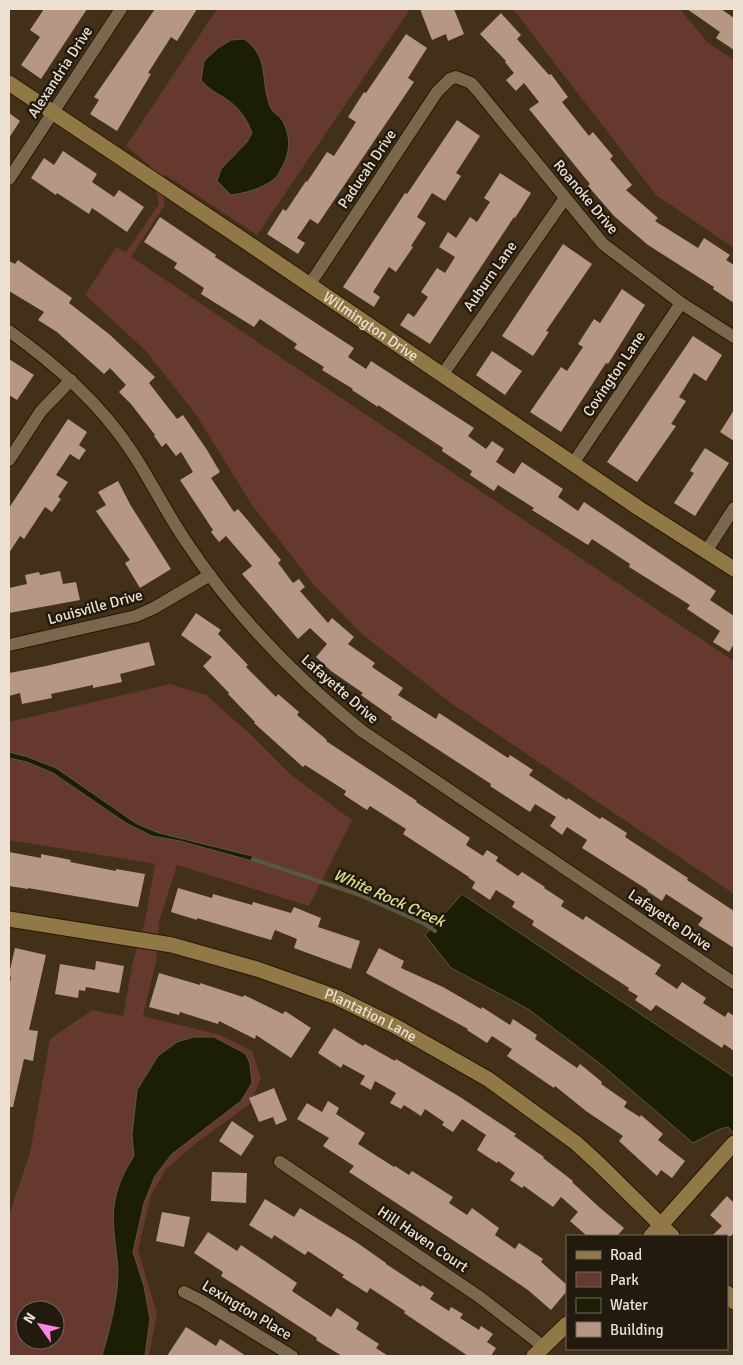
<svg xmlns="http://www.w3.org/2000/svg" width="743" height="1365" viewBox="0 0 743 1365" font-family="Signika,sans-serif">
<rect width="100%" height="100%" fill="#433018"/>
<g fill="#66392e" fill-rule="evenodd">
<path d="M217 9H410L257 235 164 174V206L131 257 734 661V894L451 703 362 634 314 585 252 505 195 413 145 350 85 295 116 247 126 252 159 204 149 165 126 146Z"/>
<path d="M513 9H680L707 42 734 60V248L656 195Z"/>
<path d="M170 684 206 695 248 732 290 774 352 820 309 906 177 865 159 922 156 961 143 1016 221 1035 252 1051 261 1078 251 1103 196 1143 166 1169 151 1195 138 1250 157 1314 149 1356H9V1216L30 1153 50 1039 92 1010 123 1016 133 962 145 921 155 864 9 840V722ZM25 1310H55V1340H25Z"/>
</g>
<g fill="#1c1e04" stroke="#5a5842">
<path d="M244 39C268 56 261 75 268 100 272 117 280 113 284 124 292 140 289 156 280 171 278 174 276 178 273 180 261 189 245 193 231 195L217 181 221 169 247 142 252 133C246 117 238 106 223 97 213 91 209 89 201 80L204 61 218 48 231 40Z"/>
<path d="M9 752 28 757 56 768 137 824 159 833 256 857V862L180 841 152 836 126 823 53 773 27 762 9 758Z"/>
<path d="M462 894 734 1077V1133L728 1127 720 1129 693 1143 603 1066 528 1009 451 968 425 935Z"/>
<path d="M194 1037H214L246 1054 250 1064 252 1083 241 1101 172 1154 155 1176 144 1203 133 1252 144 1286 150 1319 145 1356H102C110 1328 118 1299 118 1270 117 1257 115 1244 114 1232 111 1202 118 1181 134 1156L132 1135 137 1090 158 1056 177 1042Z"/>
</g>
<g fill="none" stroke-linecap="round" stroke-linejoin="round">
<path stroke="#5a5842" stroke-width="4" d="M253 859 357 894 425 924 435 931"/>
</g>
<g fill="#b69783">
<path d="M44 9H87L41 79 21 65 40 37 30 30Z"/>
<path d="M155 9H197L177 41 171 37 148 73 151 74 117 131 90 114 99 100 94 97Z"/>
<path d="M420 9H454L464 34 448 41 446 34 432 40Z"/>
<path d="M687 9H721L734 18V50L716 38 720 32Z"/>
<path d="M501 13 521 35 517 39 549 75 551 74 568 97 562 102 589 136 593 132 613 156 610 159 632 185 626 190 658 218 655 221 698 248 704 238 730 255 726 260 734 265V303L713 289 714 287 648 245 614 216 588 186 590 184 529 109 539 102 524 83 516 91 506 80 514 73 505 62 506 61 480 34Z"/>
<path d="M406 34 427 48 408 78 414 82 318 224 310 219 297 238 305 243 298 254 267 234 283 209 286 211 306 181 307 182 327 152 334 156 356 122 348 117 364 92 366 93Z"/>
<path d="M9 113 20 121 9 138Z"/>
<path d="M457 120 480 136 456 173 461 176 445 201 432 193 417 217 426 223 411 246 413 247 396 272 389 267 373 292 380 297 374 307 343 287 405 193 407 194Z"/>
<path d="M63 151 97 174 92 182 114 197 119 190 144 207 127 232 92 208 89 214 57 193 56 195 31 178 44 158 54 165Z"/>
<path d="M500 173 531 193 515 218 514 217 430 344 400 325 408 313 414 317 428 297 421 292 437 268 445 273 455 257 439 247 448 232 456 238 470 217 477 222 490 202 484 198Z"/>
<path d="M160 217 216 255 215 257 354 348 348 357 366 369 371 361 457 417 474 428 468 436 486 449 492 441 504 449 496 462 514 474 522 462 563 489 558 497 578 511 584 502 716 591 710 600 734 616V644L729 652 713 642 720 631 687 609 690 605 629 567 630 564 592 539 588 545 532 510 534 508 498 485 494 491 470 475 472 471 442 451 443 448 378 405V407L352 390 353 389 322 370 324 367 294 348 297 344 260 319 254 327 201 294 204 288 174 268 177 263 144 242Z"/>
<path d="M563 244 592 264 546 331 549 332 533 356 502 336Z"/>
<path d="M18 260 72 298 69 303 109 334 155 377 149 383 177 419 183 415 207 450 220 472 211 478 234 512 238 509 281 560 278 563 293 583 299 579 305 587 300 591 328 623 332 618 354 637 348 644 375 663 372 667 403 688 398 695 436 719 439 713 508 758 510 755 533 770 529 775 567 800 568 798 600 819 602 817 627 833 625 837 688 878 687 880 734 911V948L698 925 703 918 666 894 662 901 647 891 648 890 582 848 587 840 567 827 562 835 550 826 556 817 535 804 530 812 490 786 491 784 391 719 392 717 361 695 363 693 331 671 316 657 327 644 310 628 298 639 242 574 252 566 226 536 219 542 211 532 213 530 180 480 193 472 181 452 176 456 166 443 162 447 154 436 155 435 131 404 119 392 126 385 110 368 104 374 57 332 38 320 44 312 9 291V261L15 264Z"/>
<path d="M622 289 645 305 608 364 606 363 561 432 530 412 561 367 567 371 583 347 578 344 594 319 600 323Z"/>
<path d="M693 336 722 355 706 381 694 373 679 397 686 401 671 424 676 426 637 482 607 462Z"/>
<path d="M492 351 522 371 505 395 476 375Z"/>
<path d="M9 359 34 375 17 400 9 395Z"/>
<path d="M734 410V441L720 432Z"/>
<path d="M68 419 87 432 79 445 86 450 79 460 70 454 56 475 68 482 58 497 61 499 52 512 45 507 24 539 20 536 9 553V508Z"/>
<path d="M705 448 729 463 695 516 674 503 694 473 690 471Z"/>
<path d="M118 481 131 506 171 569 140 588 125 563 130 560 96 511 106 505 98 492Z"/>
<path d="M60 571 63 584 76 582 80 600 9 613V588L27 584 25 575 39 572 40 575Z"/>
<path d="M196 613 221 630 218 634 248 665 246 667 276 697 278 694 299 712 297 715 327 740 326 741 417 801 416 802 470 838 466 845 483 856 487 850 498 857 496 861 518 876 522 872 545 887 544 888 564 901 561 906 583 920 586 916 661 965 655 974 677 989 682 982 706 998 703 1003 725 1017 728 1012 734 1016V1051L724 1044 722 1048 656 1005 651 1011 635 1000 638 996 628 990 629 988 532 925 534 921 512 907 515 902 496 890 490 900 472 888 475 882 469 878V877L403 834 406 829 370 806 367 810 344 795 346 791 305 765 303 767 254 723 255 722 228 694 229 693 203 666 212 657 181 635Z"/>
<path d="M149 642 155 665 120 674 122 682 93 688V685L51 694 52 698 22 704 20 693 9 696V673L46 666Z"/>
<path d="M9 852 41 858V854L71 860 70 862 116 871V869L145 874 138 907 28 888V889L9 886Z"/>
<path d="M178 888 212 898 213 894 252 905 253 902 291 913 294 907 321 918 318 927 360 941 351 969 294 948 297 939 275 930 271 940 197 918V920L171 912Z"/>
<path d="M15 948 46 955 29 1030 38 1031 33 1061 24 1059 13 1107H9V988L11 977 9 976V974Z"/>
<path d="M379 948 404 961 401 968 443 987 481 1009 482 1007 510 1025 513 1019 537 1035 535 1039 577 1068 580 1064 602 1082 601 1084 627 1102 624 1107 640 1117 641 1115 663 1134 658 1140 685 1161 672 1178 661 1170 657 1176 619 1141 623 1136 586 1111 555 1086 554 1088 507 1056 512 1049 492 1036 487 1043 467 1030 468 1029 366 973Z"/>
<path d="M96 961 124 966 119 993 86 987 85 991 79 990 78 998 55 994 60 964 95 970Z"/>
<path d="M159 973 200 985V983L243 997 244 995 283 1014 285 1011 311 1028 291 1058 256 1035 255 1039 219 1021 218 1024 180 1012 179 1015 149 1007Z"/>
<path d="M334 1028 363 1046 365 1044 395 1061 396 1059 460 1097 516 1134 514 1136 544 1157 543 1158 573 1181 572 1182 599 1207 624 1228 617 1236H587L570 1221 578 1212 561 1197 553 1207 524 1186 522 1188 510 1180 515 1173 498 1161 497 1163 477 1150 486 1135 462 1119 453 1132 442 1125 444 1122 425 1109 421 1116 404 1105 401 1109 390 1103 396 1093 375 1081 371 1090 360 1084 365 1076 343 1064 341 1068 318 1053Z"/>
<path d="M274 1088 287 1120 276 1125 273 1117 259 1122 249 1098Z"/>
<path d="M328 1101 339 1108 336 1114 365 1133 358 1144 394 1167 395 1166 409 1175 412 1171 453 1197 449 1203 467 1215 472 1208 499 1228 495 1235 515 1249 519 1243 543 1259 541 1262 567 1285V1291L551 1310 528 1290 500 1271 349 1172 354 1166 323 1146 329 1138 297 1119 307 1103 322 1112Z"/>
<path d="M232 1121 254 1136 241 1156 219 1141Z"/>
<path d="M212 1172 247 1173 246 1203 211 1201Z"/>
<path d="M727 1196 734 1203V1233L731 1236H712L722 1226 710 1215Z"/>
<path d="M265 1199 294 1217 300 1208 356 1242 386 1263V1264L421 1287 422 1285 434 1293 430 1299 449 1311 451 1307 463 1314 460 1318 479 1330 481 1326 493 1334 487 1342 496 1348 491 1356H468L404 1313 405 1311 370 1288 367 1293 342 1277 344 1275 308 1251 305 1255 274 1235 272 1239 249 1225Z"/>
<path d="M162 1212 190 1217 184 1247 156 1241Z"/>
<path d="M208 1232 237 1251 241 1245 297 1283 292 1291 331 1317 337 1308 359 1323 356 1329 379 1344 376 1348 388 1356H342L316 1340 317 1338 221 1276 223 1272 194 1253Z"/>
<path d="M186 1327 216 1346 220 1339 246 1356H167Z"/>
</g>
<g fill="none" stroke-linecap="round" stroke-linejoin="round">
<g stroke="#291801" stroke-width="14">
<g id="street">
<path d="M9 179 121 9"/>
<path d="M310 284 437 92 450 79 456 77 471 83 478 91 603 244 681 303 734 337"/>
<path d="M9 331C56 365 100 403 132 452 151 481 166 512 185 540 233 613 294 676 362 731L734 983"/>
<path d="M443 374 565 198"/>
<path d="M9 460 41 411 71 380"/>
<path d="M574 462 681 303"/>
<path d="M707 550 734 508"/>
<path d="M9 645 136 616 154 608 210 575"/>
<path d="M280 1162 481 1298 544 1347"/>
<path d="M184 1292 202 1301 292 1356"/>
</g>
</g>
<g stroke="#291801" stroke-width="17">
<g id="secondary">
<path id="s1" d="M9 83 245 241 640 509 734 569"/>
<path id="s2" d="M9 919 172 945 257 969 336 997 393 1025 488 1079 576 1143 600 1165 672 1236"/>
<path d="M651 1236 734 1143"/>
<path d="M727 1293 734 1302"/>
<path d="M534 1356 567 1324"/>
</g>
</g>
<use href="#street" stroke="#7b674d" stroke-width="12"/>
<use href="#secondary" stroke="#907946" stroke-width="15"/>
</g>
<g text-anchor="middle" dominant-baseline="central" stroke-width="5" stroke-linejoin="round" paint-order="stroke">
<g font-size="15" fill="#ebe0d1" stroke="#231a0f">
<text transform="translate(60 72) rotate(-57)">Alexandria Drive</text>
<text transform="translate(367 169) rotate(-56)">Paducah Drive</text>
<text transform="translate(586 197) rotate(50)">Roanoke Drive</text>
<text transform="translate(490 276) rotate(-55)">Auburn Lane</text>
<text stroke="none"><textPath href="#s1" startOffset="436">Wilmington Drive</textPath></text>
<text transform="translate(614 374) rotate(-56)">Covington Lane</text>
<text transform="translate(95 607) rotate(-15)">Louisville Drive</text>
<text transform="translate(340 689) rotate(41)">Lafayette Drive</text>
<text transform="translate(670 920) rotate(34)">Lafayette Drive</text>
<text stroke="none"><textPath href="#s2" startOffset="376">Plantation Lane</textPath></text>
<text transform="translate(423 1239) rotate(34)">Hill Haven Court</text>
<text transform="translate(247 1310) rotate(31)">Lexington Place</text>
</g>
<g font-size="16" font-style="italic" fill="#d8e090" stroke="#231a0f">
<text transform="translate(389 898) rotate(24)">White Rock Creek</text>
</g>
</g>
<rect width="743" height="1365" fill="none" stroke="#ebe0d1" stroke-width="20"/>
<rect x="566" y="1235" width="162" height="115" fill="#231a0f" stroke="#73695d"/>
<rect x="576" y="1251" width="25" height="8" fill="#907946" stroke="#73695d"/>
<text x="610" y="1260" font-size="15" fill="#ebe0d1">Road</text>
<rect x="576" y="1272" width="25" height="15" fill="#66392e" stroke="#73695d"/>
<text x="610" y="1285" font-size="15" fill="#ebe0d1">Park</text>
<rect x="576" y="1298" width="25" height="15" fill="#1c1e04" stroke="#73695d"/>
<text x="610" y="1310" font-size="15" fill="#ebe0d1">Water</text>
<rect x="576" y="1322" width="25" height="15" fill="#b69783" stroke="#73695d"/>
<text x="610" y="1335" font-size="15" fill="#ebe0d1">Building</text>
<g transform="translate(40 1325) rotate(303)"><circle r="24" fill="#231a0f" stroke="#73695d"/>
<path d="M0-4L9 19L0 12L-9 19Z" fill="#fa87e6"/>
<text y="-8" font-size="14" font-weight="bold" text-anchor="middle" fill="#ebe0d1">N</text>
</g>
</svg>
